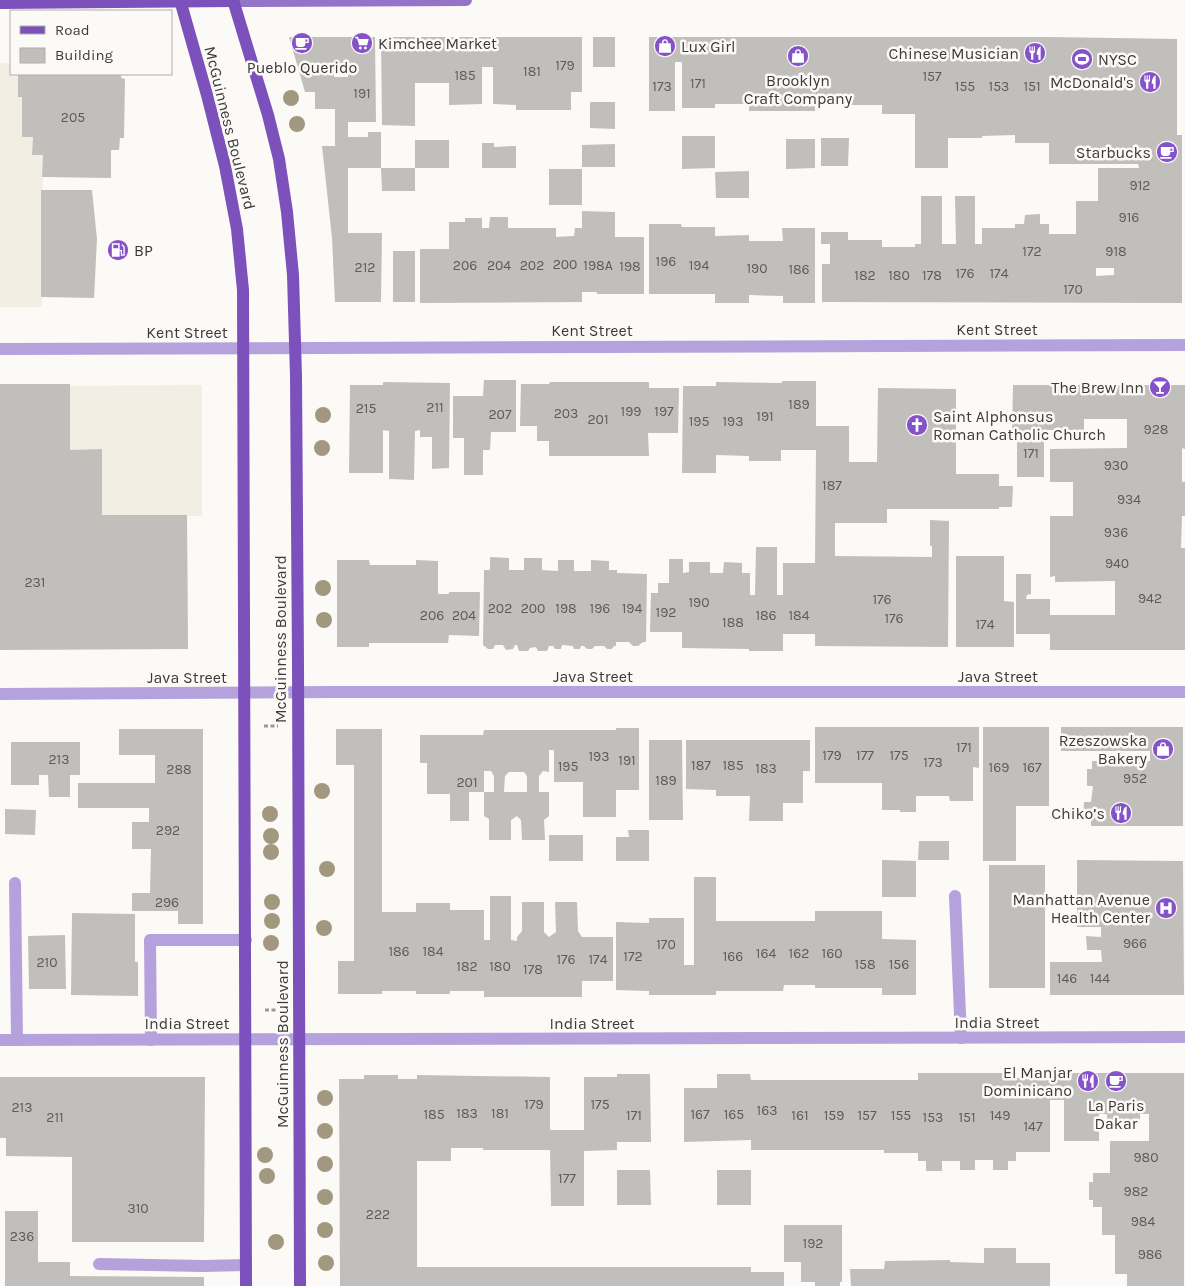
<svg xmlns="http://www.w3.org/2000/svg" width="1185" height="1286" viewBox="0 0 1185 1286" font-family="Karla,sans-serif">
<rect width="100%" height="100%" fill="#fcfaf6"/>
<g fill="#f3eee4">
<path d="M0 63H11V74H18V96L22 97V137H33L32 155H43L42 307H0Z"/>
<path d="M202 385V516H187L188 649 0 386Z"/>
</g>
<g fill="#c0bfbb" fill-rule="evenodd">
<path d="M289 37H375L376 122H348V137H368V132H381V168H348V233H382L381 302H335L332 238 322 146H335V109H315V92H305ZM334 68H348V77H334Z"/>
<path d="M381 37H582V92H571V110H516V105L493 104V67H482V104L449 105V83H415V126L382 125Z"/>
<rect x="593" y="37" width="22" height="30"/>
<path d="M649 37H1049L1177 39V135H1182V303L822 302V264H830V244H821V232H848V240H882V247H915V244H921V196H942V244H956L955 196H975V244H982V228H1015V224H1024L1025 215 1040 214V224H1049V234H1076V201H1098V168H1139L1138 164H1049V143H1015V135L982 136V138H948V168H915V114H882V105H815V111H749V104H715V108H682V62H675V111H649ZM1096 268H1114V275L1096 276Z"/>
<path d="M18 74H121V78L125 79 124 138H120L119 150H111V178L42 177 43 155H32L33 137H22V97H18Z"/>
<path d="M590 102H615V129L590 128Z"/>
<path d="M682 136H715V168L682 169Z"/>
<path d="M821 138H849L848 166H821Z"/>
<path d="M786 139H815V168L786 169Z"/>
<rect x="415" y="140" width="34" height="28"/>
<path d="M482 143H494V147L516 146V168H482Z"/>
<path d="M615 144V167H582V145Z"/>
<path d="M381 168H415V191H382Z"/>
<rect x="549" y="169" width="33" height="36"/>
<path d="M749 171V198H716L715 172Z"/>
<path d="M41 190H92L97 239 94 298 41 297Z"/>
<path d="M582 211 615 212V237H644V294H597V292H582V302L420 303V249H449V222H465V218H482V228H489L490 217H508V228H556V237L574 236 575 228H582Z"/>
<path d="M649 224H681L682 227H715V236L749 235V241H783L782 228H815V303H783V296L749 295V303H715V294H649Z"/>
<rect x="393" y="251" width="22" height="51"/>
<path d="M484 380H516V432H491L490 450H483V475H464V438H453V396H483Z"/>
<path d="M782 381H816V426H849V462H877L878 388 956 389V474H999V486H1013L1012 507H999V509H887V523H835V556L932 557V546H930V520L949 521 948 647 815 646V634H783V651H749V649L682 648V632H650L651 593H658V583H669V559H683V573L689 572V562H710V573H723L724 562 742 563V573H750V595H755L756 547H777V595H783V563H815L816 450H781V461H749V456L716 455V473H682L683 386H716V382L782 383Z"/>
<path d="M383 382 450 383 449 468 432 469V437H420V430L415 431 414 480 389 479V431L383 430V473H349L350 385H383Z"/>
<path d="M550 382H649V388H679L678 433H648L649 456H549V441H537V426H520L521 384H549Z"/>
<path d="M0 384H70V450L102 449V515H187L188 649 0 650Z"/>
<path d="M1013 385H1185V449L1182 448V482H1185V516H1182L1181 548H1185V650H1050V634H1016V574H1031V594L1027 595 1026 599H1050V615H1115V581L1055 582V576L1050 577V516H1073V482H1050V449L1127 448V419H1084V430H1044V477H1017V430H1012Z"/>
<path d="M956 556H1004V601L1014 602V647H956Z"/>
<path d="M490 557 509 558V570H524V558H542V570L558 571V560H574V571H591V560L609 561V570H617V573L647 574 646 642H643L638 646H633L629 642H616V646H614L612 649H607L604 646H595L592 649H587L584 646H581L580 649H574L573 646 562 645 561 649H555L553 646H549L547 651H538L536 647 530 648 528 651H519L517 645H515L513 649 506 650 503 645H495L493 649H488L483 645 484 570H490Z"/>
<path d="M337 560H369L370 565H416V560L438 561V594H449V592H480L479 636 449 635 448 643H369V647H337Z"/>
<path d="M815 727H979V768L973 767V801H950L949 796H916V812H900V810H882V783H815Z"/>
<path d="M983 727H1049V806H1016V861H983Z"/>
<path d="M1061 727H1183V826H1091V819H1083L1084 802H1091L1093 786H1087V769H1092V761H1150V751H1061Z"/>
<path d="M616 728H639V790H616V817H583V782H554V750H549V772L543 771 539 776V792H549V816L544 820 545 840H522L521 820 517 816 511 820V840H489V819L484 816V792H494V776L491 771H484V792H469V821H450V794H427V763H420V735H483L484 730H616ZM509 772H524L527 776V792H504L505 776Z"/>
<path d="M119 729H203V924H178V911H132V893H150L151 849H132V822H149V808H78V783H155V755H119Z"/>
<path d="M336 729H382V912H416V903H450V910H484V940H490V896H511V940L517 941V937L522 931V902H544V932L549 937 556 932 555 902H577L578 931 582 937H613V981H582V997H484V991H450V994H416V991H382V994H338V961H354V765H336Z"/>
<path d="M649 740H682L683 820H649Z"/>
<path d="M686 740H810V771H803V803H783V821H749L750 796H716V790L686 789Z"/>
<path d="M11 742H80V775H70V797H49L48 775H39V785H11Z"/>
<path d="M5 809 36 810 35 835 5 834Z"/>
<path d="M628 830H649V861H616V837H629Z"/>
<rect x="549" y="835" width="34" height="26"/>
<path d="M919 841H949V860H918Z"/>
<path d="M882 860 916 861V897H882Z"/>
<path d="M1077 860 1183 861 1184 995H1050V962H1102L1101 950H1087L1086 936 1101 937V927H1077Z"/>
<rect x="989" y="865" width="56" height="123"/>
<path d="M694 877H716V921H815V911H882V939L916 940V995H882V988H815V985H784L783 991H716V995H649V991L616 990V922L649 923V918H684V965H694Z"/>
<path d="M72 913 135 914V962H138V996L71 995Z"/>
<path d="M65 935 66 989H29L28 936Z"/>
<path d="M918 1073H1016V1078L1050 1077V1073H1184V1286H1127V1274H1115V1235H1102V1207H1093V1200H1089V1182H1093V1173H1110V1141H1149V1114H1140V1123H1107V1114H1099V1141H1064V1100H1050V1152H1016V1161H1008V1170H993V1160H975V1170H960V1161H942V1171H926V1161H918V1153H884V1150H751V1140L684 1142V1088H717V1074H750L751 1080H918Z"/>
<path d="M617 1074H650L651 1142H617V1150L584 1151V1206H551L550 1150H483V1148H451V1161H417V1267H751V1272H784V1286H340L339 1079H364V1075H398V1079H417V1075L550 1077V1130H584V1077H617Z"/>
<path d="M0 1077H205L204 1242H72V1157L6 1156V1138H0Z"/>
<path d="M617 1170H650L651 1205H617Z"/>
<rect x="717" y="1170" width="34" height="35"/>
<path d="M5 1211H38V1262H70V1276L204 1277V1286H5Z"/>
<path d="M784 1225H842V1282H840V1286H815V1282H801V1262H784Z"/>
<path d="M984 1248H1016V1263H1050V1286H851L850 1269H884L885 1261 950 1260V1262L984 1263Z"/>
</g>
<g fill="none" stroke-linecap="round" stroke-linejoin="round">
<g stroke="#9b9997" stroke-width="3" stroke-dasharray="4 2.5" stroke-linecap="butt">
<path d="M264 726H278"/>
<path d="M265 1010H278"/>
</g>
<g stroke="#b5a1db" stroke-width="12">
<path d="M15 883 17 1040"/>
<path d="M955 896 961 1038"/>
<path d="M151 1040 150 940H246"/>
<path d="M99 1264 203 1266 246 1265"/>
</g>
<g stroke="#b5a1db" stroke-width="12">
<path d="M0 349 1185 345"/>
<path d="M0 694 332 692H1185"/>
<path d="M0 1040 1185 1037"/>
</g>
<path stroke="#9474c9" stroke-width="12" d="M233 1 466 0"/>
<g stroke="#7c51bb" stroke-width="12">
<path d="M180 0 207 95 225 166 237 229 243 290 246 1286"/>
<path d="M233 0 268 115 279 159 287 212 293 275 296 376 298 663 300 1286"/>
<path d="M0 3 233 1"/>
</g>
</g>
<g fill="#a2987f">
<circle cx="291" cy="98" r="8"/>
<circle cx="297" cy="124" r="8"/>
<circle cx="323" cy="415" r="8"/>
<circle cx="322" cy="448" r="8"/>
<circle cx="323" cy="588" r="8"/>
<circle cx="324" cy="620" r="8"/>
<circle cx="322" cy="791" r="8"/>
<circle cx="270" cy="814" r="8"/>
<circle cx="271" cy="836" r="8"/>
<circle cx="271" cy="852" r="8"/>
<circle cx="327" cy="869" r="8"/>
<circle cx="272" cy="902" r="8"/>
<circle cx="272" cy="921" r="8"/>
<circle cx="324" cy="928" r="8"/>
<circle cx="271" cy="943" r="8"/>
<circle cx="325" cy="1098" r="8"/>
<circle cx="325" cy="1131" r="8"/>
<circle cx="265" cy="1155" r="8"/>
<circle cx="325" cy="1164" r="8"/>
<circle cx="267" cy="1176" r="8"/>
<circle cx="325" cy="1197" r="8"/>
<circle cx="325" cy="1230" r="8"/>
<circle cx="276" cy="1242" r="8"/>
<circle cx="326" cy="1263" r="8"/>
</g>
<defs>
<g id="cafe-disc" transform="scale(1.125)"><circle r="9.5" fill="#8552ca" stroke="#fcfaf6"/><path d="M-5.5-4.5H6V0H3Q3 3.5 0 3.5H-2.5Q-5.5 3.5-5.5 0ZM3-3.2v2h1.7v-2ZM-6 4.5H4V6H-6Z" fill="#fff"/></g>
<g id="supermarket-disc" transform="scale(1.125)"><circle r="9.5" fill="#8552ca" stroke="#fcfaf6"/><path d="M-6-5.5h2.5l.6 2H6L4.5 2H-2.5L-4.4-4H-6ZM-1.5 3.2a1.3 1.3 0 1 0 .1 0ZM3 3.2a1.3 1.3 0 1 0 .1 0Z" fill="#fff"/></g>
<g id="shop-disc" transform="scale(1.125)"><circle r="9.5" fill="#8552ca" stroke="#fcfaf6"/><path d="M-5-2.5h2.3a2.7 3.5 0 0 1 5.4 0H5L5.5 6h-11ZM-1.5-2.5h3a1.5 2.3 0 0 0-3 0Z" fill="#fff"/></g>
<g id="restaurant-disc" transform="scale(1.125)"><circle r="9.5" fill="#8552ca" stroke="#fcfaf6"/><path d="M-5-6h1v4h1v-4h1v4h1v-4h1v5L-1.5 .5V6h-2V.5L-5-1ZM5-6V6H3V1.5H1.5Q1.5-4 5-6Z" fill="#fff"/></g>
<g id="stadium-disc" transform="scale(1.125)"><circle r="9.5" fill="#8552ca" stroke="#fcfaf6"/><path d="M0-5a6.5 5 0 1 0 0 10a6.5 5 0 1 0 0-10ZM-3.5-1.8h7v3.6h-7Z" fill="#fff"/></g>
<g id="fuel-disc" transform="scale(1.125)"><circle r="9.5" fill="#8552ca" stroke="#fcfaf6"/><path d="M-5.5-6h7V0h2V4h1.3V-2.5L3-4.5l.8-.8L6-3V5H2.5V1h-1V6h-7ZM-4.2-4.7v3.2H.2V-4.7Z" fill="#fff"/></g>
<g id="bar-disc" transform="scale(1.125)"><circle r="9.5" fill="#8552ca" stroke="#fcfaf6"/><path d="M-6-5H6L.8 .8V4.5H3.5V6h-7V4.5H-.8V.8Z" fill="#fff"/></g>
<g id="church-disc" transform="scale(1.125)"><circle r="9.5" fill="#8552ca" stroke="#fcfaf6"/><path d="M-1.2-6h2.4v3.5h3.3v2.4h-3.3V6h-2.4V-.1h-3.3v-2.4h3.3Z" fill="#fff"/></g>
<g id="hospital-disc" transform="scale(1.125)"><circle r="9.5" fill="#8552ca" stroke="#fcfaf6"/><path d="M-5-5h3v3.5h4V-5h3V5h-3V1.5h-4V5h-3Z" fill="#fff"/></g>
</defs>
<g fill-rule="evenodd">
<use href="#cafe-disc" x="302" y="43"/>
<use href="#supermarket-disc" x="362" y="43"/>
<use href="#shop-disc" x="665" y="46"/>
<use href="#restaurant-disc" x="1035" y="53"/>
<use href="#shop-disc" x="798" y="56"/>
<use href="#stadium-disc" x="1082" y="59"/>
<use href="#restaurant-disc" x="1150" y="82"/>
<use href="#cafe-disc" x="1167" y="152"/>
<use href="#fuel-disc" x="118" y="250"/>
<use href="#bar-disc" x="1160" y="387"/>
<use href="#church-disc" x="917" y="425"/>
<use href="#shop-disc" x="1163" y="749"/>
<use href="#restaurant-disc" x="1121" y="813"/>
<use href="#hospital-disc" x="1166" y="908"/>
<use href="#restaurant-disc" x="1088" y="1081"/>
<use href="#cafe-disc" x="1116" y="1081"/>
</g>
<g text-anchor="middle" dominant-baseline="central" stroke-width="5" stroke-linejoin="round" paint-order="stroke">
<g font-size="14" fill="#5d5c5a">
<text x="565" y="65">179</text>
<text x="532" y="71">181</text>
<text x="465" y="75">185</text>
<text x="932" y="76">157</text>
<text x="698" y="83">171</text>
<text x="662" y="86">173</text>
<text x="965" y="86">155</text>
<text x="999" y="86">153</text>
<text x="1032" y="86">151</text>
<text x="362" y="93">191</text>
<text x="73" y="117">205</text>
<text x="1140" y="185">912</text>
<text x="1129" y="217">916</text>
<text x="1032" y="251">172</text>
<text x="1116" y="251">918</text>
<text x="666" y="261">196</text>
<text x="565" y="264">200</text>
<text x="465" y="265">206</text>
<text x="499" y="265">204</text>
<text x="532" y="265">202</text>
<text x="598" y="265">198A</text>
<text x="699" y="265">194</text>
<text x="630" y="266">198</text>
<text x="365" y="267">212</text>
<text x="757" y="268">190</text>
<text x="799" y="269">186</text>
<text x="965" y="273">176</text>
<text x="999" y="273">174</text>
<text x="865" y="275">182</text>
<text x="899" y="275">180</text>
<text x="932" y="275">178</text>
<text x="1073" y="289">170</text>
<text x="799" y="404">189</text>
<text x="435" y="407">211</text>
<text x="366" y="408">215</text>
<text x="631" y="411">199</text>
<text x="664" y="411">197</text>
<text x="566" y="413">203</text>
<text x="500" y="414">207</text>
<text x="765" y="416">191</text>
<text x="598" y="419">201</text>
<text x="699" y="421">195</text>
<text x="733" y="421">193</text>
<text x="1156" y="429">928</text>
<text x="1031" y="453">171</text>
<text x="1116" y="465">930</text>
<text x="832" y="485">187</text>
<text x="1129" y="499">934</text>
<text x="1116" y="532">936</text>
<text x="1117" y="563">940</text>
<text x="35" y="582">231</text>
<text x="1150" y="598">942</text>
<text x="882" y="599">176</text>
<text x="699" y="602">190</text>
<text x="500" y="608">202</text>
<text x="533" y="608">200</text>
<text x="566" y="608">198</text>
<text x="600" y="608">196</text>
<text x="632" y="608">194</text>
<text x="666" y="612">192</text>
<text x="432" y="615">206</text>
<text x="464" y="615">204</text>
<text x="766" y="615">186</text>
<text x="799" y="615">184</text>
<text x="894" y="618">176</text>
<text x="733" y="622">188</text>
<text x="985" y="624">174</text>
<text x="964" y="747">171</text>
<text x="832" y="755">179</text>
<text x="865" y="755">177</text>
<text x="899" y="755">175</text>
<text x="599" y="756">193</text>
<text x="59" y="759">213</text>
<text x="627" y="760">191</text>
<text x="933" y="762">173</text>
<text x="701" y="765">187</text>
<text x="733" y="765">185</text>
<text x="568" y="766">195</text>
<text x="999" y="767">169</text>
<text x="1032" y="767">167</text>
<text x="766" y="768">183</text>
<text x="179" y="769">288</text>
<text x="1135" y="778">952</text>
<text x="666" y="780">189</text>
<text x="467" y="782">201</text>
<text x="168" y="830">292</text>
<text x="167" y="902">296</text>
<text x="1135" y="943">966</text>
<text x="666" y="944">170</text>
<text x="399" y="951">186</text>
<text x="433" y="951">184</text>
<text x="766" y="953">164</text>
<text x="799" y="953">162</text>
<text x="832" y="953">160</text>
<text x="633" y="956">172</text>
<text x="733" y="956">166</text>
<text x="566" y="959">176</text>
<text x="598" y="959">174</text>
<text x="47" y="962">210</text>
<text x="865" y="964">158</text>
<text x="899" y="964">156</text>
<text x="467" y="966">182</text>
<text x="500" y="966">180</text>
<text x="533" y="969">178</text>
<text x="1067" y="978">146</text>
<text x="1100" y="978">144</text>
<text x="534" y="1104">179</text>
<text x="600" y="1104">175</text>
<text x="22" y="1107">213</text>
<text x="767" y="1110">163</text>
<text x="467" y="1113">183</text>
<text x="500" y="1113">181</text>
<text x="434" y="1114">185</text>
<text x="700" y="1114">167</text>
<text x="734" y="1114">165</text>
<text x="634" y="1115">171</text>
<text x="800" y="1115">161</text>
<text x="834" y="1115">159</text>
<text x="867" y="1115">157</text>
<text x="901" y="1115">155</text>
<text x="1000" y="1115">149</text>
<text x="55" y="1117">211</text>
<text x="933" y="1117">153</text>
<text x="967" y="1117">151</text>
<text x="1033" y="1126">147</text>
<text x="1146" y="1157">980</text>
<text x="567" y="1178">177</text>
<text x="1136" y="1191">982</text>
<text x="138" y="1208">310</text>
<text x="378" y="1214">222</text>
<text x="1143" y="1221">984</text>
<text x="22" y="1236">236</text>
<text x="813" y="1243">192</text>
<text x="1150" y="1254">986</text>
</g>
<g font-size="16" fill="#3c3b3a" stroke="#fcfaf6" text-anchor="end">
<text x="378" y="43" text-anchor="start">Kimchee Market</text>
<text x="681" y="46" text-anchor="start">Lux Girl</text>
<text x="1019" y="53">Chinese Musician</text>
<text x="1098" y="59" text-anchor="start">NYSC</text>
<text x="302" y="67" text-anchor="middle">Pueblo Querido</text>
<text x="798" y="80" text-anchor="middle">Brooklyn<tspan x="798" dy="18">Craft Company</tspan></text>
<text x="1134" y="82">McDonald's</text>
<text x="1151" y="152">Starbucks</text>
<text x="134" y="250" text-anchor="start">BP</text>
<text x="1144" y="387">The Brew Inn</text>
<text x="933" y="416" text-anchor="start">Saint Alphonsus<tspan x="933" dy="18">Roman Catholic Church</tspan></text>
<text x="1147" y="740">Rzeszowska<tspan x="1147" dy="18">Bakery</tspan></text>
<text x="1105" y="813">Chiko’s</text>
<text x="1150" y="899">Manhattan Avenue<tspan x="1150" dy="18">Health Center</tspan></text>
<text x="1072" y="1072">El Manjar<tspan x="1072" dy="18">Dominicano</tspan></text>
<text x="1116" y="1105" text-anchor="middle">La Paris<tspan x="1116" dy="18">Dakar</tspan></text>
</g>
<g font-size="16" fill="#3c3b3a" stroke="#fcfaf6">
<text transform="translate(230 128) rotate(76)">McGuinness Boulevard</text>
<text x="997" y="329">Kent Street</text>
<text x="592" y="330">Kent Street</text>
<text x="187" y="332">Kent Street</text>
<text transform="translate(280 639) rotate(-90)">McGuinness Boulevard</text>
<text x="593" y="676">Java Street</text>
<text x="998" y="676">Java Street</text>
<text x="187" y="677">Java Street</text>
<text x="997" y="1022">India Street</text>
<text x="187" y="1023">India Street</text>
<text x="592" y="1023">India Street</text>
<text transform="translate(282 1044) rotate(-90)">McGuinness Boulevard</text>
</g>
</g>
<rect x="10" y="10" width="162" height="65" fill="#fcfaf6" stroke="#afaeab"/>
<rect x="20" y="26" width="25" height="8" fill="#7c51bb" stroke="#afaeab"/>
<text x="55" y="35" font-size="15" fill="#3c3b3a">Road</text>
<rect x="20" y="48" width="25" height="15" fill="#c0bfbb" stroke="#afaeab"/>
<text x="55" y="60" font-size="15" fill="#3c3b3a">Building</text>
</svg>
